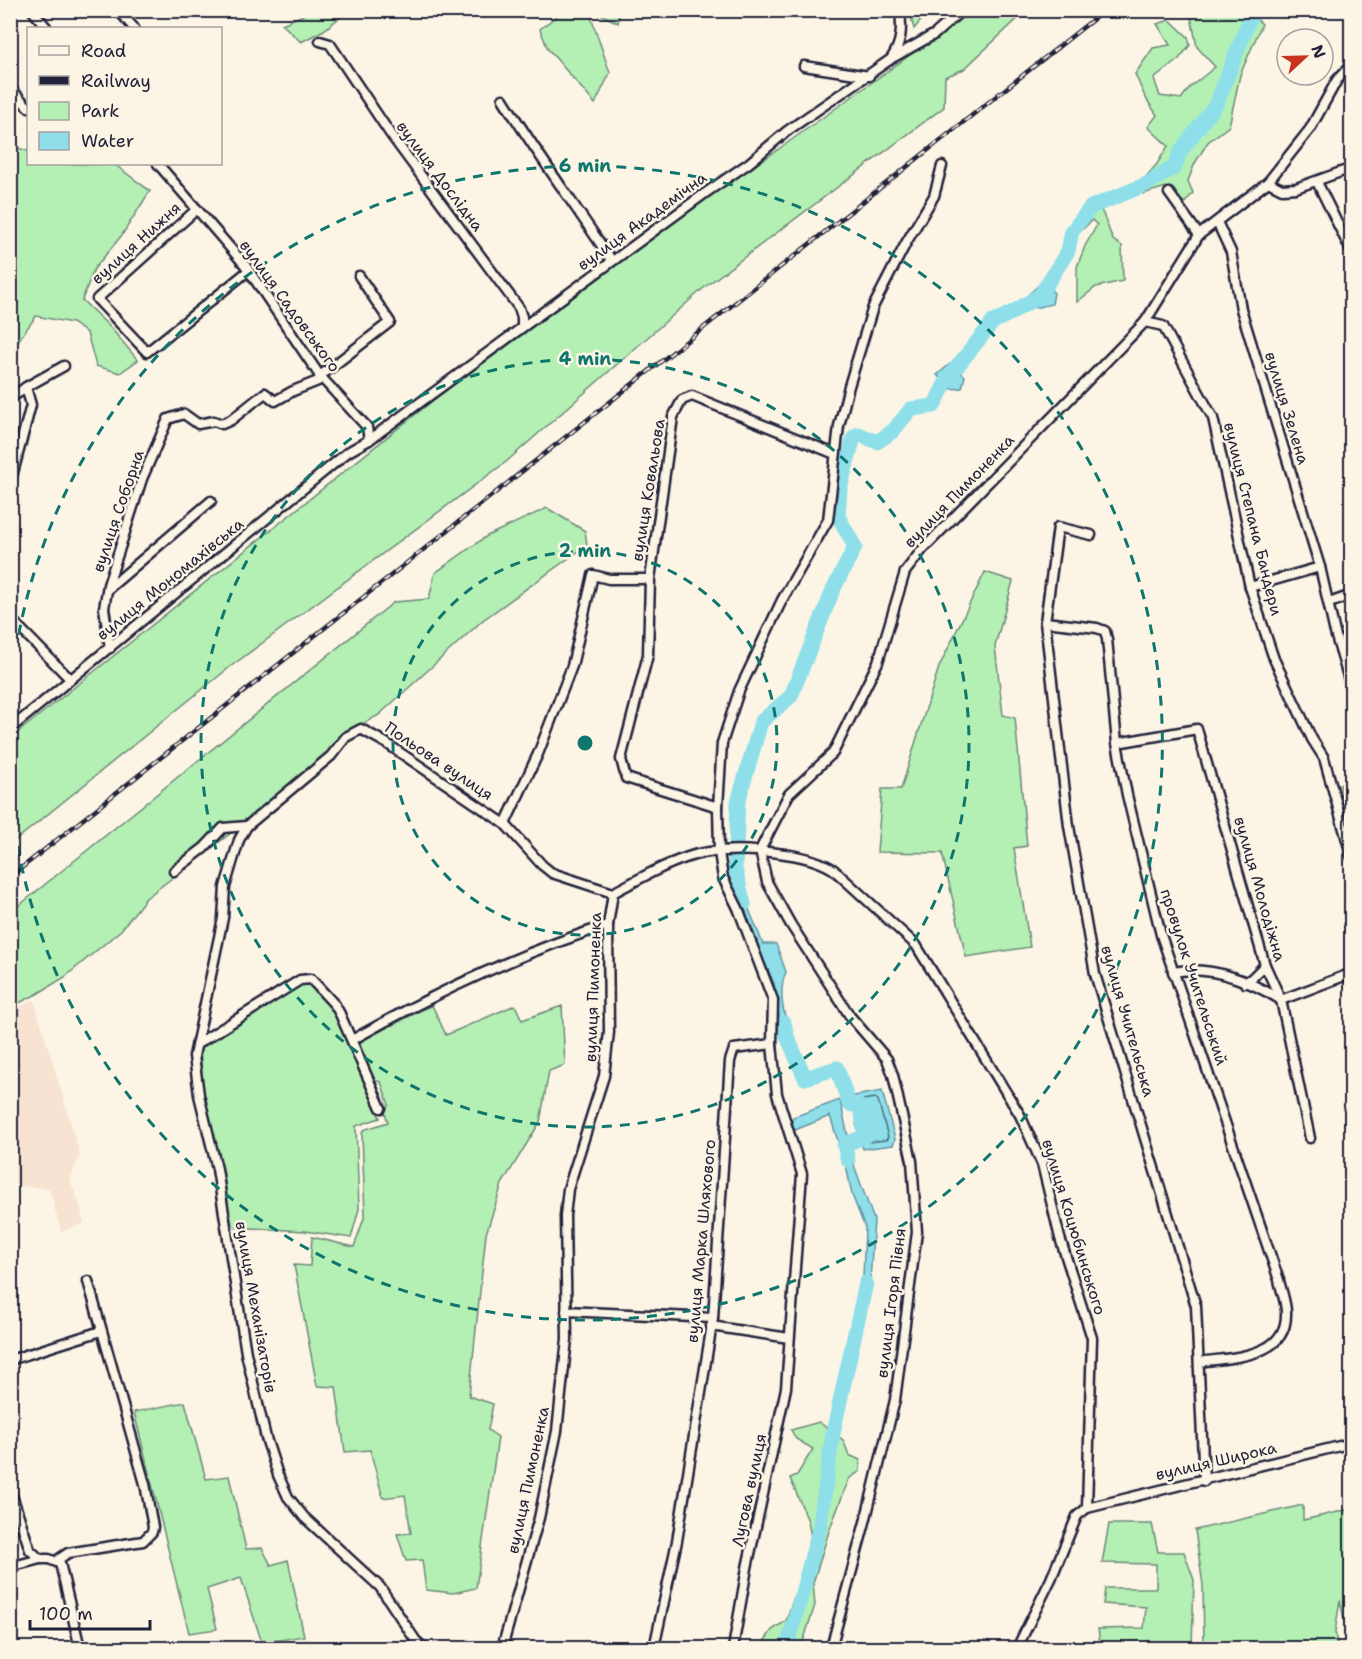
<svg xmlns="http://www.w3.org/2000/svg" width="1362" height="1659" viewBox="0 0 1362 1659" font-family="'Shantell Sans',sans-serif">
<rect width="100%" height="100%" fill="#fcf5e5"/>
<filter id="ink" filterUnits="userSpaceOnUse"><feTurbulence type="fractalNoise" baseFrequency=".0167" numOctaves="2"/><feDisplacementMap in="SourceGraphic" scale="12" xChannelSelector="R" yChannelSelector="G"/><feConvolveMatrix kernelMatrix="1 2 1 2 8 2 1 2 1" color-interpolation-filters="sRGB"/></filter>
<g filter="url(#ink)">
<path fill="#f8e2d1" d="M34 1000 80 1155 70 1180 80 1206 84 1223 61 1232 49 1188 11 1185V1011Z"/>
<g fill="#b4efb4" stroke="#6b8878" stroke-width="1.5">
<path d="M308 10H347L348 11 324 30 301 42 282 24 303 15Z"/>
<path d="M909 10H929V11L914 29Z"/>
<path d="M563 11H589L610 73 595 104 548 49 540 29Z"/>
<path d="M594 11H620L618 23Z"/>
<path d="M965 11H1026L964 69 945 77 944 107 706 286 506 462 230 667 11 844V738L567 293 769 156 952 25Z"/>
<path d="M1203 11H1219L1230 13 1235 11H1247L1262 24 1240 75 1229 126 1208 142 1195 163 1188 181 1193 193 1185 203 1166 187 1143 194V180L1157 164 1168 146 1148 127 1157 115 1145 97 1135 74 1153 48 1170 45 1157 24 1170 20 1188 37 1190 45 1179 59 1154 79 1160 96 1181 99 1190 87 1215 67 1197 47 1191 17Z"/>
<path d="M11 146 28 151V164H114L150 191 122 235 94 269 82 300 110 327 138 360 120 373 96 366 87 333 72 323 36 316 11 351Z"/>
<path d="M1095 199 1103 214 1113 240 1122 246 1123 281 1096 287 1077 302V267L1085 246 1097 225 1092 220 1074 238 1072 223Z"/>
<path d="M547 508 585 531 587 545 483 620 379 715 344 734 322 761 239 827 146 898 121 930 65 977 37 994 11 1007V912L394 602 429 599 435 573 487 536Z"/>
<path d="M985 572 1013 581 995 646 1003 715 1015 718 1027 846 1014 848 1030 947 966 957 942 853 877 852 882 789H901L939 667Z"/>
<path d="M1351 782 1352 834H1351L1340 784Z"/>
<path d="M304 983 311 984 336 1012 380 1118 356 1126 359 1209 351 1238 305 1231 232 1227 219 1159 203 1096 200 1046Z"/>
<path d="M432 1005 446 1035 515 1005 522 1020 562 1006 565 1065 549 1071 540 1122 502 1184 486 1234 469 1396 493 1404 488 1430 498 1437 476 1588 453 1593 426 1590 422 1560 406 1561 397 1534 411 1533 405 1495 383 1498 370 1450 345 1452 336 1387 317 1386 294 1265 310 1266 312 1237 354 1247 365 1215 362 1134 363 1130 388 1122 384 1110 389 1105 381 1082 373 1080 360 1045 361 1041Z"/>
<path d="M185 1402 206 1479 229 1476 246 1549 262 1548 271 1565 288 1560 304 1636 262 1643 241 1578 207 1589 217 1629 189 1633 134 1412Z"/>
<path d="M819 1422 843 1440 849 1455 860 1460V1471L849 1479 829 1531 813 1583 815 1605 801 1648H761V1646L772 1630 786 1621 812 1542 808 1521 790 1478 797 1475 813 1449 796 1439 791 1430Z"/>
<path d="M1303 1505V1520L1351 1509V1648H1350L1340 1600 1335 1632 1338 1648H1204L1203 1585 1195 1530Z"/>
<path d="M1109 1524H1152L1158 1552H1184L1194 1580 1192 1648H1101L1098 1629 1144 1628 1146 1607 1103 1604 1105 1588H1156V1564L1102 1563Z"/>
</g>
<g fill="#8edfe9" stroke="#6393a3" stroke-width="1.5">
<path d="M1043 281 1054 293 1052 304 1035 308 1029 294Z"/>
<path d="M950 364 965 376 962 388 951 389 937 375Z"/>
<path d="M733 879 740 887 763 944H776L786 972C780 985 781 1005 786 1019 789 1028 792 1030 794 1041L783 1043 774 983 763 959Z"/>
<path d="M882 1091 895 1139 893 1145 863 1149 856 1124 859 1117 855 1104 850 1100 854 1096Z"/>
<path d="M840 1100 855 1168 874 1220 869 1298 862 1303 865 1228 852 1195 847 1170 830 1116 795 1130 791 1122 793 1117Z"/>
</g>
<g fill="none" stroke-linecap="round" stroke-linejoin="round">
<path stroke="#4d6e81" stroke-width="1.5" d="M875 1098 878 1100 888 1137 886 1140 869 1142 863 1125 865 1117 861 1103 863 1100Z"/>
<g stroke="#8edfe9" stroke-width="15">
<path d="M744 904 735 869 738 802 761 722 791 696 833 590 855 547 838 516 840 488 854 437 859 434 877 442 893 431 911 409 934 406 948 378 993 322 1015 311 1040 295 1068 251 1072 231 1091 207 1145 185 1175 167 1180 152 1217 103 1253 10"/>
<path d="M784 1023 787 1036 805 1078 837 1068 849 1104 861 1107 865 1136 844 1145 848 1160"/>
<path d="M787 1648 819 1530 833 1433 866 1283"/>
</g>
<g stroke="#22223b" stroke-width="13">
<g id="minor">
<path d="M32 10 47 28"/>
<path d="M118 10 134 28"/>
<path d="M320 41 330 44 391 135 519 308 522 317V327"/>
<path d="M894 57 935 34 962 10"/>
<path d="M804 66 869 76"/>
<path d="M10 88 28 107"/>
<path d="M503 99C537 154 576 207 612 261"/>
<path d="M158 164 245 265 320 376 367 427 369 440"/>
<path d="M1268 182 1282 189 1296 188 1352 168"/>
<path d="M1317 182 1352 253"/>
<path d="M1169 193 1199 235"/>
<path d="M197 209 97 299 147 352 248 271"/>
<path d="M1217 222 1231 252 1241 309 1320 567 1335 633 1352 690"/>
<path d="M1145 322 1163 326 1213 418 1250 587 1274 659 1312 739 1324 758 1352 858"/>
<path d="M10 399 26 387 64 366"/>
<path d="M10 484 31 405 26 387"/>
<path d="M1091 535 1058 527 1045 622 1069 826 1095 974 1196 1306 1204 1481"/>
<path d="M1250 587 1320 567"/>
<path d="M108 589 211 501"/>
<path d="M1329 603 1352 595"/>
<path d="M10 618 70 679"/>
<path d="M1045 622 1097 628 1105 631 1107 639 1117 743 1127 795 1161 935 1279 1280C1281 1290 1286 1302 1286 1312 1288 1358 1232 1357 1200 1362"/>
<path d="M110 648 104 608 108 585 142 479 168 419 184 414 198 424 214 421 222 424 231 420 265 393 275 401 293 391 318 381 320 376 390 322 359 276"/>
<path d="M10 729 348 452 369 440 704 194 749 163 787 131 891 59C902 43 902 29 900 10"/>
<path d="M1117 743 1197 729 1265 965 1281 1000 1310 1138"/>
<path d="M718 807 626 778 621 759 648 655 650 579 673 417 682 400 692 396 835 454"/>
<path d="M505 824 538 754 572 666 593 575 609 579H650"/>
<path d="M760 850 789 794 833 753 878 662 905 572 922 550 1145 322 1199 235 1268 182 1310 129 1337 80 1352 64"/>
<path d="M760 850 767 882 791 925 850 1016 887 1059 893 1075 912 1161 917 1232 895 1400 865 1522 831 1648"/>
<path d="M174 871 204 848 223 828 247 826"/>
<path d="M613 893C637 880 661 866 688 857 722 845 802 850 833 869L916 945 1020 1115 1042 1164 1060 1238 1092 1338 1087 1508 1077 1516 1051 1579 1017 1648"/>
<path d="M1173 972C1211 965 1250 981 1281 1000L1352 973"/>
<path d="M1245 983 1252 978 1265 965"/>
<path d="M352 1040C433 994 519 953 608 925"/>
<path d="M197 1044 300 980 311 979 335 1005 340 1014 381 1108"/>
<path d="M566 1311 713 1318"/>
<path d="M711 1326 789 1338"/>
<path d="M10 1360 101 1331"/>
<path d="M10 1489 30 1550 40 1559H49L59 1563"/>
<path d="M1087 1508 1352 1443"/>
<path d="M10 1567 40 1559"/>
<path d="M80 1648 59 1559 68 1553 143 1541 152 1532 153 1527 145 1484 88 1281"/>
<path d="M424 1648 416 1641 380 1587 304 1517 288 1497 278 1475 266 1438 246 1353 217 1169 199 1095 194 1056 223 918 225 887 239 840 247 826 331 756 346 737 361 729 386 743 505 824 542 865 552 873 613 893"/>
<path d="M502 1648 539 1518 557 1431 567 1339 565 1216 568 1189 604 1076 609 1032 608 925 613 893"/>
<path d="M654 1648 677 1541 713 1318 730 1061 734 1049 772 1044 773 1000 738 908 723 878 719 852 718 807 722 743 739 691 782 600 828 520 839 426 849 386 873 307 906 243 934 196 942 166"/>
<path d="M733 1648 747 1568 786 1388 802 1174 777 1094 772 1044"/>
</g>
</g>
<use href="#minor" stroke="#fcf5e5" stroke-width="8"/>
<g stroke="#22223b" stroke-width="4.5">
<path id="rail" d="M10 877 1105 10"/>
</g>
<use href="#rail" stroke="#fcf5e5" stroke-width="2" stroke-dasharray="7" stroke-linecap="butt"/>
</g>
</g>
<g fill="none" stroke="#0f766e" stroke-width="3" stroke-dasharray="10 8">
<circle cx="585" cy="743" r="192"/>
<circle cx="585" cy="743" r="384"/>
<path d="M11 688A577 577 0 1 1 11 798"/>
</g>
<g text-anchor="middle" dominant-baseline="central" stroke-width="5" stroke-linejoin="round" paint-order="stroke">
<g font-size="16" fill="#22223b" stroke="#fcf5e5">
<text transform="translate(440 176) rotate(53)">вулиця Дослідна</text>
<text transform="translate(642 221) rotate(-36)">вулиця Академічна</text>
<text transform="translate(136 243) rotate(-42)">вулиця Нижня</text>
<text transform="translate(290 306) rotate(54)">вулиця Садовського</text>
<text transform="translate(1287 408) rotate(73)">вулиця Зелена</text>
<text transform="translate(648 490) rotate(-81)">вулиця Ковальова</text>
<text transform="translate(959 491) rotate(-46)">вулиця Пимоненка</text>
<text transform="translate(118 511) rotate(-71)">вулиця Соборна</text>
<text transform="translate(1253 519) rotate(76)">вулиця Степана Бандери</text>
<text transform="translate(170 579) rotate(-39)">вулиця Мономахівська</text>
<text transform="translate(439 761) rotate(34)">Польова вулиця</text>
<text transform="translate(1260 889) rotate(74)">вулиця Молодіжна</text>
<text transform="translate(1194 977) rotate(72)">провулок Учительський</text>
<text transform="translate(593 987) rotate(-88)">вулиця Пимоненка</text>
<text transform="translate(1128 1021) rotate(74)">вулиця Учительська</text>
<text transform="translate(1074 1227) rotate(73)">вулиця Коцюбинського</text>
<text transform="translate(701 1241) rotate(-85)">вулиця Марка Шляхового</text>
<text transform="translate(891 1303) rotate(-83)">вулиця Ігоря Півня</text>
<text transform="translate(256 1307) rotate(80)">вулиця Механізаторів</text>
<text transform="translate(1216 1461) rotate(-13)">вулиця Широка</text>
<text transform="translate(528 1480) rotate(-78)">вулиця Пимоненка</text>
<text transform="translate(749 1490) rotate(-78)">Лугова вулиця</text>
</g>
</g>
<circle cx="585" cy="743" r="9" fill="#0f766e" stroke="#fcf5e5" stroke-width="3"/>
<g font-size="18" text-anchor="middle" font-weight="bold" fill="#0f766e" stroke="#fcf5e5" stroke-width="5" stroke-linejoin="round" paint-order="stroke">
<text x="585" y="172">6 min</text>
<text x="585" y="365">4 min</text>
<text x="585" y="557">2 min</text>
</g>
<rect width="1362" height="1659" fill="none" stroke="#fcf5e5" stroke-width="36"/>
<rect x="18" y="18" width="1326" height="1623" fill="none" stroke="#22223b" stroke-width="2" filter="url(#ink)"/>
<rect x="27" y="27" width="195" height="138" fill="#fcf5e5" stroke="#a5a1a1" stroke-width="1.5"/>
<rect x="39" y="46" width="30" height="9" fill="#fcf5e5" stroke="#a5a1a1" stroke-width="1.5"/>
<text x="81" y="57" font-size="18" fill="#22223b">Road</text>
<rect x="39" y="76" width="30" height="9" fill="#22223b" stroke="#a5a1a1" stroke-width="1.5"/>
<text x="81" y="87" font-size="18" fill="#22223b">Railway</text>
<rect x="39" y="102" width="30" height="18" fill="#b4efb4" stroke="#a5a1a1" stroke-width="1.5"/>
<text x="81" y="117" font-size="18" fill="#22223b">Park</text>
<rect x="39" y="132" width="30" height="18" fill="#8edfe9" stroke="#a5a1a1" stroke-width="1.5"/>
<text x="81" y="147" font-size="18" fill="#22223b">Water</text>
<g transform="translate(1305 57) rotate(68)"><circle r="28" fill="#fcf5e5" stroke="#a5a1a1" stroke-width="1.5"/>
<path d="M0-4.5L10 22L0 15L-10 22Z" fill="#c8321e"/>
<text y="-9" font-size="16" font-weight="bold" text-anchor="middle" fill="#22223b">N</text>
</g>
<path d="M30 1620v9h120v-9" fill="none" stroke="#22223b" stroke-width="3"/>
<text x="39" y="1620" font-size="18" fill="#22223b" stroke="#fcf5e5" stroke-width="4.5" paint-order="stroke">100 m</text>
</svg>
